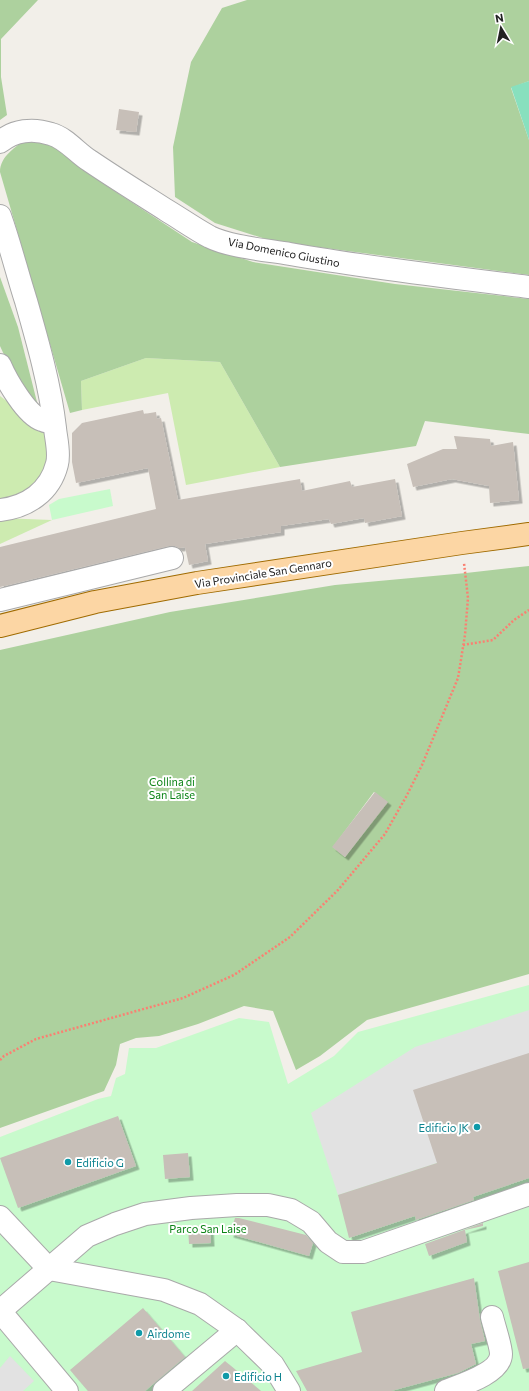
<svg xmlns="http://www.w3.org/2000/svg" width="529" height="1391" viewBox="0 0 529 1391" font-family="Commissioner,sans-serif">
<defs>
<filter id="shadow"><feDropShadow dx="3.5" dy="3.5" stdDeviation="0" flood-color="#0004"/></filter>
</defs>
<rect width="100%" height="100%" fill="#f2efe9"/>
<g fill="#cdebb0">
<path d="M146 358 220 362 280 467 186 485 168 393 82 410 81 381Z"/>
<path d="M0 396 47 432 52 468 43 485 0 501Z"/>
<path d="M0 518 52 520 0 544Z"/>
</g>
<g fill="#add19e" fill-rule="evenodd">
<path d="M0 0H38L1 39V77L7 115 0 120Z"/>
<path d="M247 0H529V81L511 88 529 140V275L272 241 215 223 175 197 173 147 191 62 222 8Z"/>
<path d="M27 138 58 144 107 186 192 242 253 262 395 284 529 299V434L425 421 416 446 280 467 220 362 146 358 81 381 82 410 70 413 0 172C0 156 16 147 27 138Z"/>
<path d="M0 277 18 327 39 410 6 359 0 346Z"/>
<path d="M529 566V974L367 1020 320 1056 296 1070 273 1011 244 1006 198 1024 159 1036 136 1038 120 1044 116 1065 104 1091 0 1128V650L170 612 335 585 466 573ZM374 792 387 802 345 857 333 847Z"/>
</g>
<g fill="#c8facc">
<path d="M110 489 113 506 52 520 49 505 59 499Z"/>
<path d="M529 985V1391H0V1137L98 1099 111 1096 116 1078 125 1074 129 1048H156L239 1018 269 1022 288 1084 334 1056 358 1032Z"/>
</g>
<path fill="#88e0be" d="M529 81V140L511 87Z"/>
<g fill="#e2e2e2">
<path d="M529 1010V1053L437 1163 338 1195 311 1113 415 1047Z"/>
<path d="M10 1356 34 1381 23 1391H0V1368Z"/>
</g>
<g fill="#c7bfb8" filter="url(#shadow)">
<path d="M119 109 139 112 136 132 116 130Z"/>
<path d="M143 410 144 414 156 412 157 419 161 418 178 500 300 479 302 491 350 481 352 487 395 479 402 516 365 523 364 518 331 524 329 519 281 526V532L205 544 208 561 189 565 185 547 179 548 175 546H169L0 587V547L156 509 148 468 76 483 72 462V433L82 423Z"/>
<path d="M454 436 490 439 491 446 513 442 519 500 490 503 489 486 452 479 413 487 407 464 443 449H457Z"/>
<path d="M375 792 388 802 345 857 332 847Z"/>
<path d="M529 1053V1178L473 1197 474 1200 416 1220 415 1216 349 1238 338 1195 437 1163 413 1090Z"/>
<path d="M118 1116 136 1166 18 1208 0 1158Z"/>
<path d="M188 1153 190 1177 165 1179 163 1155Z"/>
<path d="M235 1218H239L306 1235 313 1243 309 1256 230 1234Z"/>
<path d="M483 1223V1226L465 1230 467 1242 429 1256 425 1244Z"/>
<path d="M210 1226 211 1243 189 1244 188 1227Z"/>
<path d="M529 1262V1368L523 1369 498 1271Z"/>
<path d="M474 1278 480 1320 485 1341 471 1344 476 1364 458 1373 391 1391H307L296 1371 362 1352 351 1312Z"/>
<path d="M143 1308 185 1357 145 1391H88L70 1370Z"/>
<path d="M225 1361 261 1391H192Z"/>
</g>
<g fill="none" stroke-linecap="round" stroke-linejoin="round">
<g stroke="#a9a9a9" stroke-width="24">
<g id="minor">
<path d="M0 142C14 130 33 128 51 134 66 138 77 153 90 161 115 178 141 194 166 210 181 219 195 229 210 237 230 247 267 250 290 254 369 268 449 277 529 287"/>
<path d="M0 216C10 244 17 273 26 301 38 343 50 385 55 428 56 439 60 453 57 464 50 492 27 507 0 510"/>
<path d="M0 365C6 379 26 415 42 420 46 422 50 422 54 423"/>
<path d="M0 600 172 558"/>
<path d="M0 1217 49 1269 164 1290 200 1304 237 1330 273 1365 289 1391"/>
<path d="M0 1311 87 1236 115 1224 145 1214 191 1208 237 1205H268L291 1210 311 1222 328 1242 343 1252H363L529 1194"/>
<path d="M0 1311 67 1391"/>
<path d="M164 1391 237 1330"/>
<path d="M446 1391C461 1385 501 1373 501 1354 501 1346 494 1326 492 1317"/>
</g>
</g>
<g stroke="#a06b00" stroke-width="24">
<path id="major" d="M0 626 95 602 197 583 462 543 529 534"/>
</g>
<g stroke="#fa8072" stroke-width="2.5" stroke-dasharray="2 2" stroke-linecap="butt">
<path d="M463 645 493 640 514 620 529 610"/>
<path d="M0 1060 4 1056 36 1039 183 998 234 975 290 937 338 890 385 834 407 795 422 765 458 678 465 635 468 598 464 563"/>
</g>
<use href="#minor" stroke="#fff" stroke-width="22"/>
<use href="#major" stroke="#fcd6a4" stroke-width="22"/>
</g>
<g fill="#0f9aa8" stroke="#fff" stroke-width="1.5">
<circle cx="477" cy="1127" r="4"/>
<circle cx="68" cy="1162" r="4"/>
<circle cx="139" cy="1333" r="4"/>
<circle cx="226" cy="1376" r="4"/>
</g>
<g text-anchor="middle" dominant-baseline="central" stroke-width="4" stroke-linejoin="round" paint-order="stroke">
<g font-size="11" fill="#222" stroke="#fff">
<text transform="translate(284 252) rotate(11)">Via Domenico Giustino</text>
<text transform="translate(263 573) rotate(-9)">Via Provinciale San Gennaro</text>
</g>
<g font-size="11" fill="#0c8416" stroke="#fff">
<text x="172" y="781">Collina di<tspan x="172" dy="13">San Laise</tspan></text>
<text x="208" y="1228">Parco San Laise</text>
</g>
<g font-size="11" fill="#0d838f" stroke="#fff" text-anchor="start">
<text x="469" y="1127" text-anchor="end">Edificio JK</text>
<text x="76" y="1162">Edificio G</text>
<text x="147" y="1333">Airdome</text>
<text x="234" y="1376">Edificio H</text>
</g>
</g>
<g transform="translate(501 28) rotate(350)" stroke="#ffffff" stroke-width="3" paint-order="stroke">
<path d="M0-3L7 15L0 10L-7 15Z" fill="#222222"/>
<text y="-6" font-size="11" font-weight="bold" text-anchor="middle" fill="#222222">N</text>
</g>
</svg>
